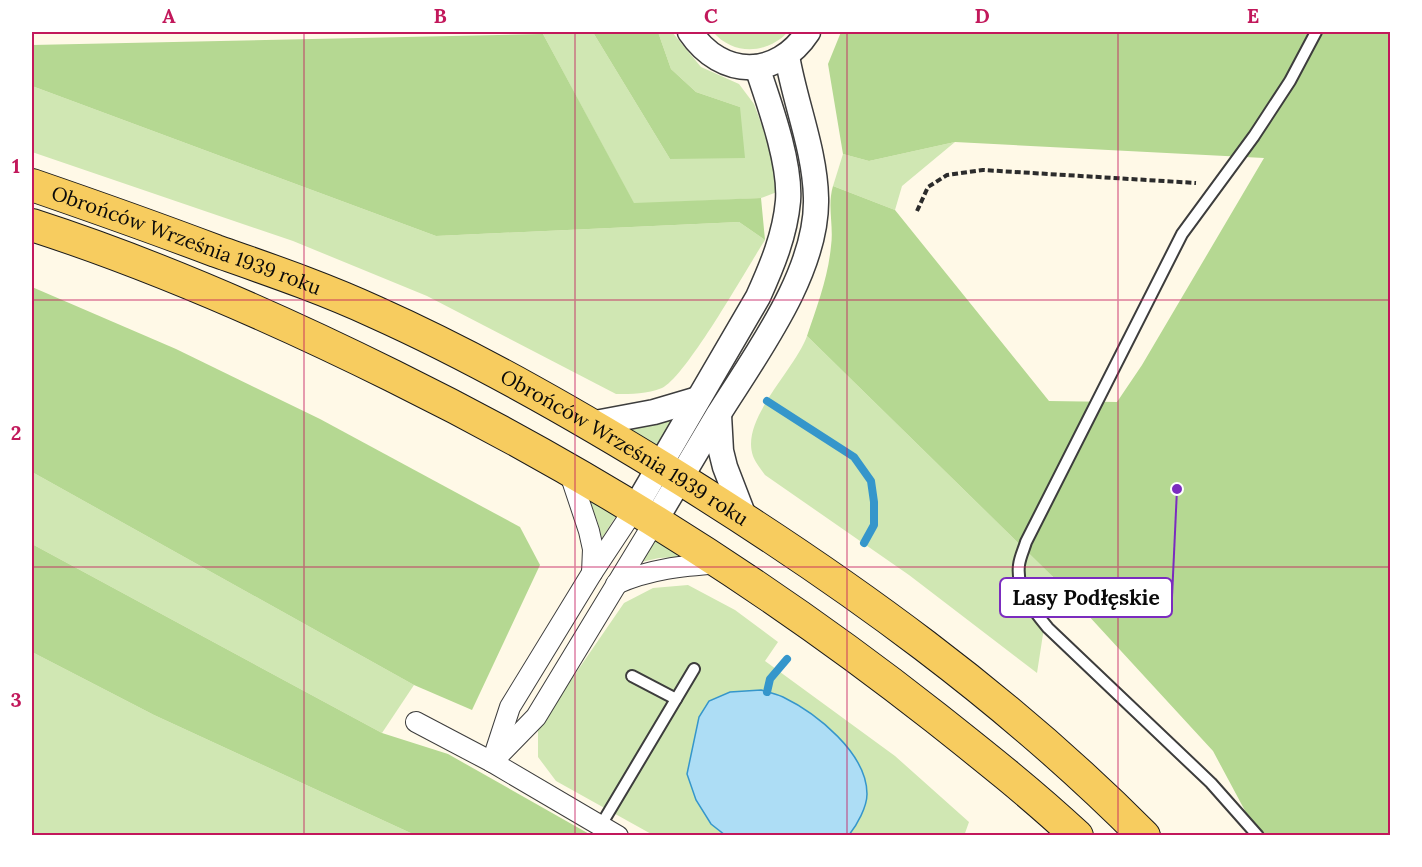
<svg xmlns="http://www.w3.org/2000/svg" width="1422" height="867" font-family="Lora,serif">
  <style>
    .green { fill: #d0e7b3 }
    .forest { fill: #b5d892 }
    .water { fill: #adddf5; stroke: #3596cb; stroke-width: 1.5 }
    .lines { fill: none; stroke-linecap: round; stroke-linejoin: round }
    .stream { stroke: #3596cb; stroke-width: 8 }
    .service-casing { stroke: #3d3d3d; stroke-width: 14 }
    .minor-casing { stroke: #3d3d3d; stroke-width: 22 }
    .tertiary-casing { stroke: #3d3d3d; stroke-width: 27 }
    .primary-casing { stroke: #1b1b1b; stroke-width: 34 }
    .path { stroke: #2c2c2c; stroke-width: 4; stroke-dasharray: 6 3; stroke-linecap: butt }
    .service { stroke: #fff; stroke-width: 10 }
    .minor { stroke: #fff; stroke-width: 20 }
    .tertiary { stroke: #fff; stroke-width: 24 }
    .primary { stroke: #f7cc5f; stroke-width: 32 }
    .grid { fill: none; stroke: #c2185b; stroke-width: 1.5; stroke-opacity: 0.55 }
    .labels { text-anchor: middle; stroke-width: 6; stroke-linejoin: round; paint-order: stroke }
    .street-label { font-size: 20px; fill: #0a0a0a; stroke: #fff }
    .leader { fill: none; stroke: #7b2cbf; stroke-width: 2 }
    .callout-dot { fill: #7b2cbf; stroke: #fff; stroke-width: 2 }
    .callout { fill: #fff; stroke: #7b2cbf; stroke-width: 2 }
    .callout-label { font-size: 21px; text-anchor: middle; font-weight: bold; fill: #0a0a0a }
    .neatline { fill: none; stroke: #c2185b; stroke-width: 2 }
    .grid-label { font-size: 20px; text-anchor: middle; font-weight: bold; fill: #c2185b }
  </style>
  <rect width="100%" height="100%" fill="#fff9e7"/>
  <g class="green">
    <polygon points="658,32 672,32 701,67 739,84 754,104 769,145 777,192 761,198 634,204 543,34 594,34 670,159 740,107 696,92 671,69"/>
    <path d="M713,32h75c-21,22 -54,24 -75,0z"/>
    <path d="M32,86l404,150 303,-14 26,18c-18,28 -79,137 -103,148 -15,6 -30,6 -46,6l-189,-98 -134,-55 -261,-89z"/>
    <polygon points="955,142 902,186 895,210 833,186 843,154 869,161"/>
    <path d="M807,336l245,240 -15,97 -128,-98 -144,-100c-4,-6 -10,-13 -12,-19 -13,-37 42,-86 54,-120z"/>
    <polygon points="681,410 658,446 630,429"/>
    <polygon points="32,472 414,685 382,733 32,544"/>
    <polygon points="593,502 616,516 602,538 597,520 590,505 590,503"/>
    <polygon points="654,540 677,554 678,557 659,558 641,562"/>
    <polygon points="688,585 735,610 778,642 765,661 895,756 969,822 964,836 653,835 556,781 538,757 538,728 624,603 653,588"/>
    <polygon points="32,652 154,715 415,835 32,835"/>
  </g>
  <g class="forest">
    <polygon points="658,32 671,69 696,92 740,107 745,158 670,159 594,34"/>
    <path d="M841,32h549v803h-132l-45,-84 -161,-175 -245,-240c10,-30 21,-58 24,-90 3,-20 -4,-40 2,-60l62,24 154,191 68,1 25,-37 122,-207 -309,-16 -86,19 -26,-7 -15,-90z"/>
    <polygon points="543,34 634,203 761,198 765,240 739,222 436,236 32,86 32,45"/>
    <polygon points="32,287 176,349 320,419 520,527 540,565 472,710 414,685 32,472"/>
    <polygon points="32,544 382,733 448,754 591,835 415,835 154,715 32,652"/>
  </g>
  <path class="water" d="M761,690c7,2 15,4 22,7 33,16 84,56 84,97 0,13 -10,31 -18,41h-124l-14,-11 -15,-24 -9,-26 12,-57 10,-16 21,-9z"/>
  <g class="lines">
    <g class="stream">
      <polyline points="767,401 854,457 871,481 874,502 874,525 864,543"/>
      <polyline points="767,692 770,679 787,659"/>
    </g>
    <defs>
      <g id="service">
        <polyline points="632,676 676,699"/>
        <polyline points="601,825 694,669"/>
        <path d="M1258,836l-47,-53 -163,-155c-15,-18 -32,-38 -29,-63 1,-8 5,-16 7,-23l156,-308 72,-98 36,-55 26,-49"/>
      </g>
      <g id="minor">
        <polyline points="568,468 589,531 593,549 592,573"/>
        <path d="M616,584c34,-15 66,-18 103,-21"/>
        <polyline points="416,722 492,762 618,836"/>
        <polyline points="496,758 536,717 655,521"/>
        <polyline points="492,762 510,707 592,573 635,508"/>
      </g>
      <g id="tertiary">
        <path d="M690,32c32,47 87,47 118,0"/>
        <polyline points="719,415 721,451 725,467 745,519"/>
        <polyline points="590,424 654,412 698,399"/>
        <path d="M635,508l123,-211c14,-31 27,-62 30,-96 3,-38 -19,-98 -31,-134"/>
        <path d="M655,521c21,-35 42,-71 63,-106 38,-61 100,-143 98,-217 -1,-48 -21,-95 -29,-142"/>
      </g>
      <g id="primary">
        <path id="s1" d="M32,185c61,21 123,43 184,66 54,19 107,37 159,61 107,48 209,107 309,169 165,103 323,217 460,355"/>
        <path d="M32,225c124,40 244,93 361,151 193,95 374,209 543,342 48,38 96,76 141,118"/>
      </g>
    </defs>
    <use href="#service" class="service-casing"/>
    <use href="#minor" class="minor-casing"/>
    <use href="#tertiary" class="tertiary-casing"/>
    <use href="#primary" class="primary-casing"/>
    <polyline class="path" points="917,211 928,187 947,175 983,170 1196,183"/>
    <use href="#service" class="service"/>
    <use href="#minor" class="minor"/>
    <use href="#tertiary" class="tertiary"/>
    <use href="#primary" class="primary"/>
  </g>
  <path class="grid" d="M304,32v804M575,32v804M847,32v804M1118,32v804M32,300h1358M32,567h1358"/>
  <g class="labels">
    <g class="street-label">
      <text dy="7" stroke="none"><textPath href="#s1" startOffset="164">Obrońców Września 1939 roku</textPath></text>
      <text dy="7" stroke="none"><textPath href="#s1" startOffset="650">Obrońców Września 1939 roku</textPath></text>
    </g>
  </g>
  <path class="leader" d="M1177 489L1172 597"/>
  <circle class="callout-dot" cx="1177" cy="489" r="6"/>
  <rect class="callout" x="1000" y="578" width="172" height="39" rx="6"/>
  <g class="callout-label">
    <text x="1086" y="605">Lasy Podłęskie</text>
  </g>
  <rect width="1422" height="867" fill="none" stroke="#ffffff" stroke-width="66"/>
  <rect x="33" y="33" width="1356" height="801" class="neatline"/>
  <g class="grid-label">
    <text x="169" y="23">A</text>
    <text x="440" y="23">B</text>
    <text x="711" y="23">C</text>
    <text x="982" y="23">D</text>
    <text x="1253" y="23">E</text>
    <text x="16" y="173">1</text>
    <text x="16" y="440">2</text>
    <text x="16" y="707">3</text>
  </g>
</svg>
